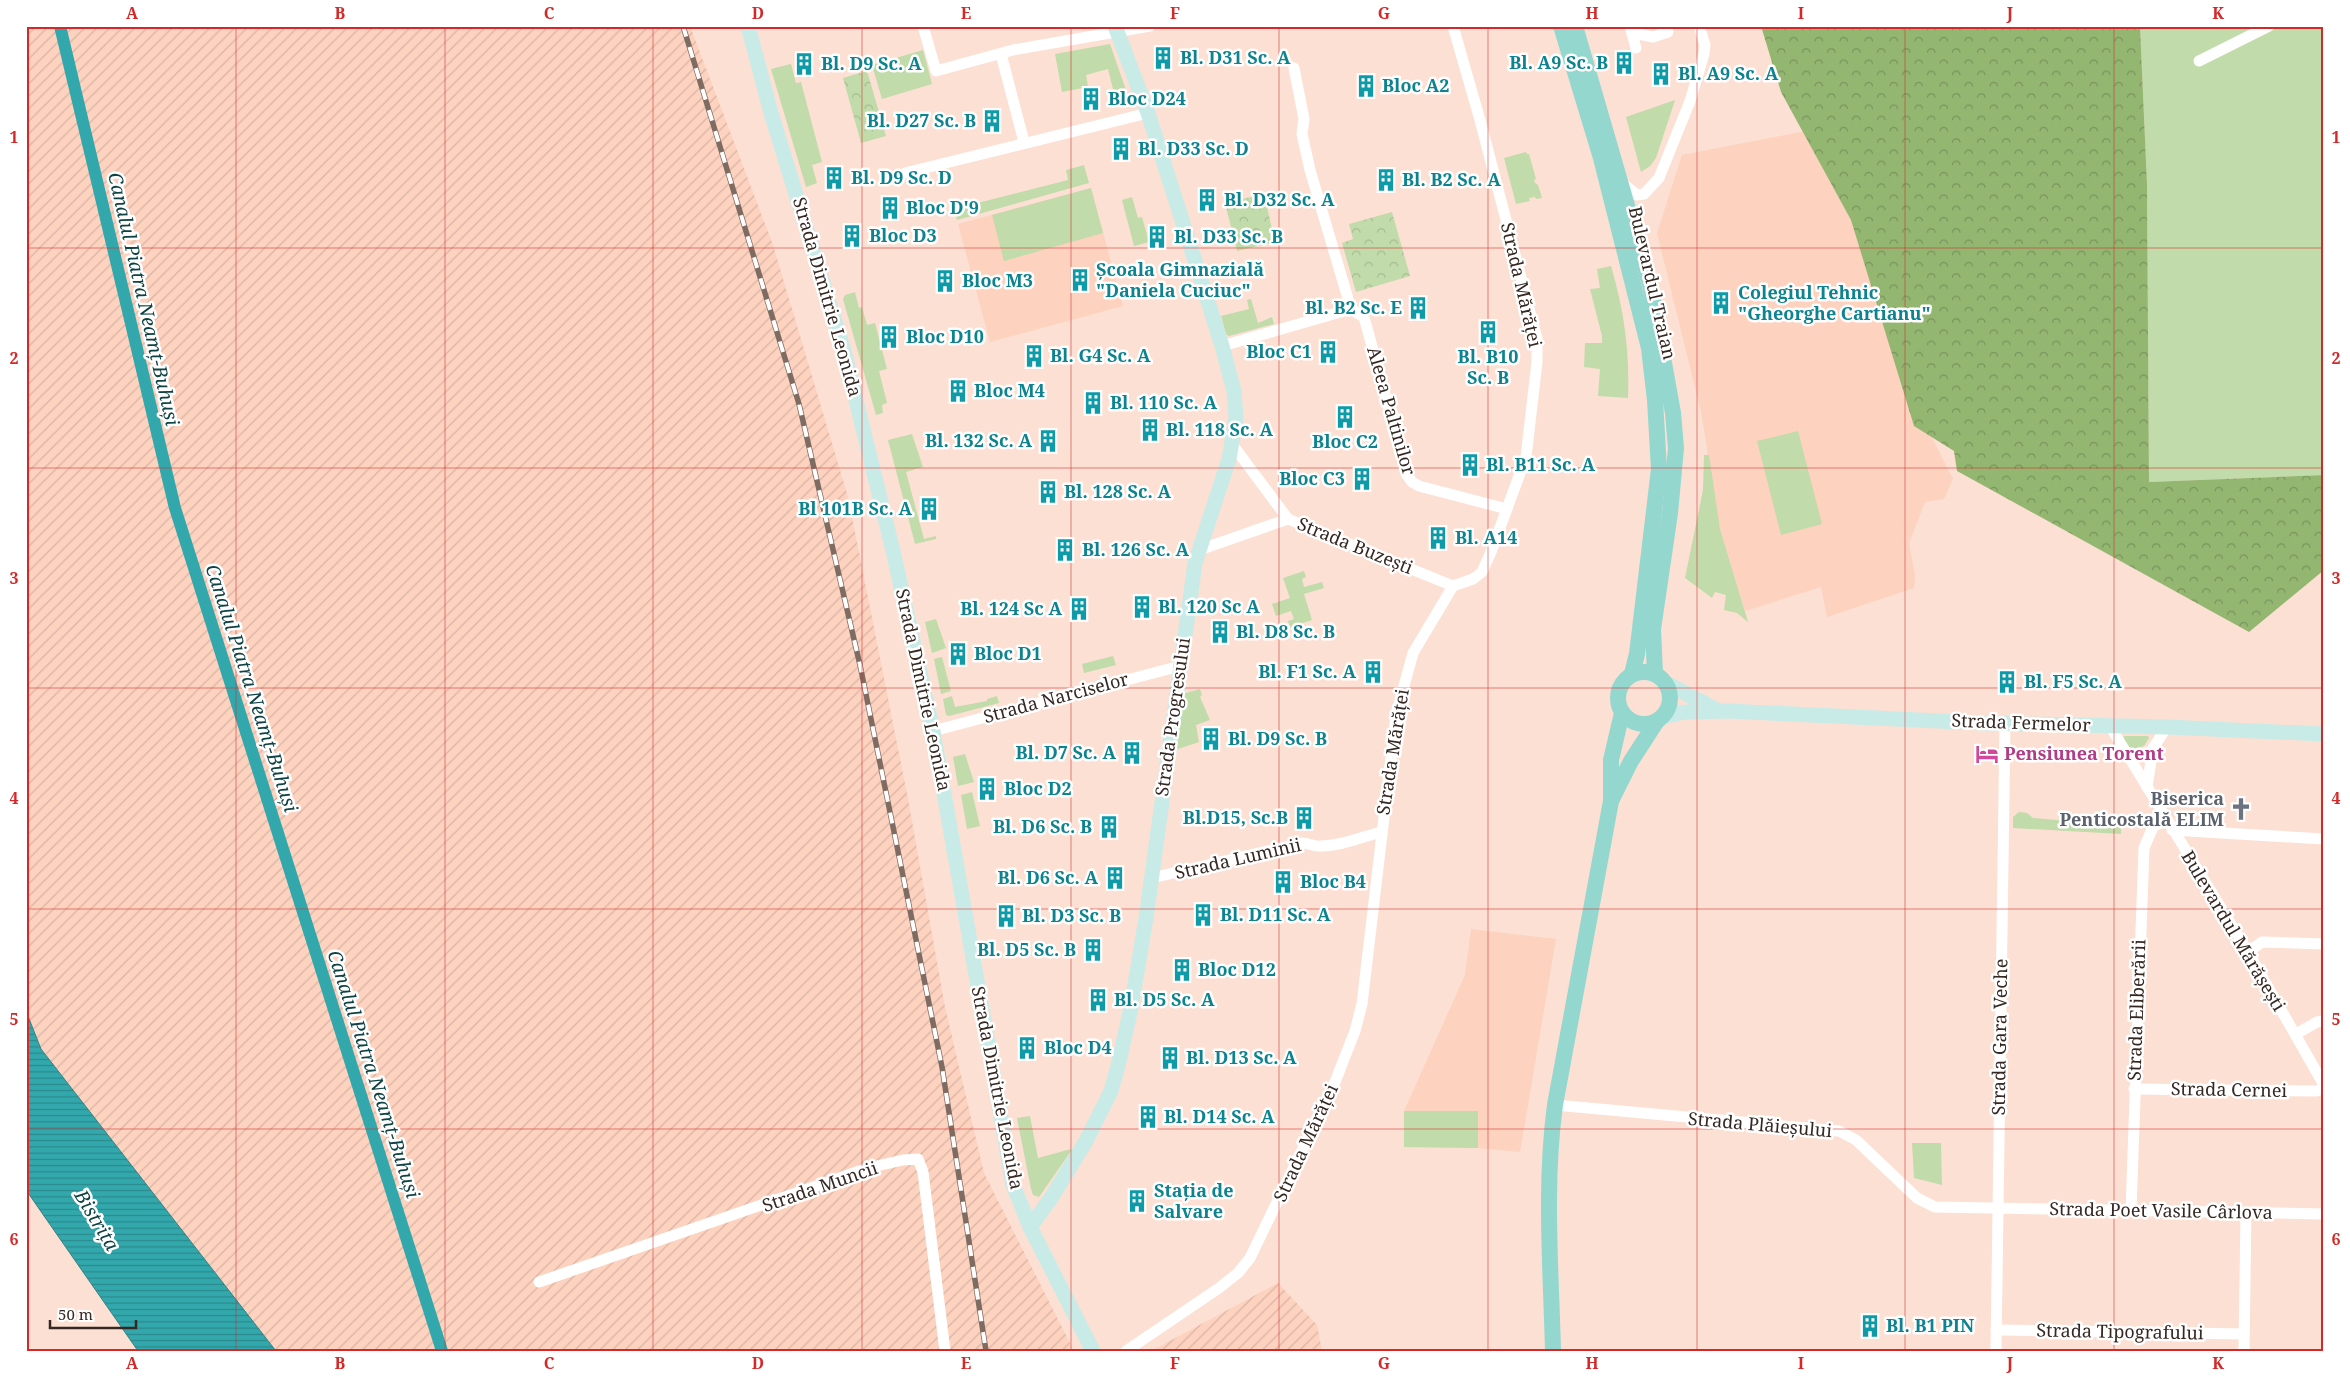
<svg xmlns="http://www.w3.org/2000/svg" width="2350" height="1377" font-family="'Noto Serif',serif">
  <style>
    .built { fill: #fdd2bf }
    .industrial { fill: url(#industrial-furrows) }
    .grass { fill: #c1dbaa }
    .forest { fill: url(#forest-crowns) }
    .park { fill: url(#park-crowns) }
    .water { fill: url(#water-rules); stroke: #338283 }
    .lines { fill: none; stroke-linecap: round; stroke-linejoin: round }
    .canal { stroke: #32a8ad; stroke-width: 12 }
    .street { stroke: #fff; stroke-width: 11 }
    .secondary { stroke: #c9ebe7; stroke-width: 15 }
    .primary { stroke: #93d7cf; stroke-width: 16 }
    .rail-casing { stroke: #7e6c63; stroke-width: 5.5 }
    .rail { stroke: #fff; stroke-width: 4; stroke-dasharray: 11; stroke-linecap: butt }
    .grid { fill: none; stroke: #d62828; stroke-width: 1; stroke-opacity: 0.55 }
    .labels { text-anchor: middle; stroke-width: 5; stroke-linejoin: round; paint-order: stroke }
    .culture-label { font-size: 18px; font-weight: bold; fill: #0d838f; stroke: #fff; text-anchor: start }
    .street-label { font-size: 18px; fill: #352822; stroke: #fff }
    .hotel-label { font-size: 18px; font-weight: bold; fill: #b23c85; stroke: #fff; text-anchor: start }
    .worship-label { font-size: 18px; font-weight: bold; fill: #5b616d; stroke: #fff; text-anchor: end }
    .water-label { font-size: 19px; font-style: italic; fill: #0e4244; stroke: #fff }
    .neatline { fill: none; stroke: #d62828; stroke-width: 2 }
    .grid-label { font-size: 16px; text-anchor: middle; font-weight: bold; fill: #d62828 }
  </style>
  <defs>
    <pattern id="industrial-furrows" width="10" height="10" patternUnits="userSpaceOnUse" patternTransform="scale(1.25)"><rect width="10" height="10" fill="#fdd2bf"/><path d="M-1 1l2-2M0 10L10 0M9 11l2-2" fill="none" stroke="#d9b4a4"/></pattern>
    <pattern id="forest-crowns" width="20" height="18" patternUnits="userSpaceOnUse" patternTransform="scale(1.25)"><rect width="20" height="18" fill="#93b671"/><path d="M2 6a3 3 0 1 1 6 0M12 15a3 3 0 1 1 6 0" fill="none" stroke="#79945c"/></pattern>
    <pattern id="park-crowns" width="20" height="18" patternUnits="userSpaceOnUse" patternTransform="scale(1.25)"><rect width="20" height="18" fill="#c1dbaa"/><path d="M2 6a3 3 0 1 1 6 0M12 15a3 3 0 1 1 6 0" fill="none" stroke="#a6bc92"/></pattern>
    <pattern id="water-rules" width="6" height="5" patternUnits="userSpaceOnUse" patternTransform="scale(1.25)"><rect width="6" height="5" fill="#32a8ad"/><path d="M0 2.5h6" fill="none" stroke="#2b898c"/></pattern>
  </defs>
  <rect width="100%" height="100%" fill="#fce0d3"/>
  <g class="built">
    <polygon points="1873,118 1915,404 1953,479 1944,499 1925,502 1909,543 1915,576 1914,588 1827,617 1821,587 1745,611 1720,529 1701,412 1657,233 1682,155"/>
    <polygon points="1091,188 1123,306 990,342 958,224"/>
    <polygon points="1471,929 1556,939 1520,1152 1478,1148 1404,1147 1404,1111 1465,975"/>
  </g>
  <g class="industrial">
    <polygon points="26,26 690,26 773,245 848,497 908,799 945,1007 984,1173 1074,1351 276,1351 41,1049 26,1011"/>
    <polygon points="1278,1283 1317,1325 1322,1351 1151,1351"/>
  </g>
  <g class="grass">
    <polygon points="2140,26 2324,26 2324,475 2149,482 2147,184"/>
    <polygon points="1110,44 1126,90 1114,93 1108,69 1086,75 1088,87 1062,92 1055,54"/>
    <polygon points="923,50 932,84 882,99 872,65"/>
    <polygon points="791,64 796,83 801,82 822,162 812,165 817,183 806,187 771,69"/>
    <polygon points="1675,100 1656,158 1650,166 1641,172 1626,117"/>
    <polygon points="1526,152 1527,154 1529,154 1536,179 1534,180 1535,183 1538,185 1542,198 1536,199 1535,197 1529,198 1530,201 1516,204 1504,158"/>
    <polygon points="1084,165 1089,183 957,220 954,209 1068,180 1066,170"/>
    <polygon points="1091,188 1103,233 1004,261 992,215"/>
    <polygon points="1132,197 1138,218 1142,217 1149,242 1134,246 1122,200"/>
    <path d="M1611,266c13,44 19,86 17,132l-30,-2 2,-27 -16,-2 1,-24h17v-7l-12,-47 10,-1 -3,-19z"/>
    <polygon points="855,292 859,308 862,307 867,325 875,323 887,369 879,371 887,403 882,405 883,413 876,415 843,299 845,295"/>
    <polygon points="1251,299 1258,323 1272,317 1274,324 1229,336 1226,334 1221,316 1249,309 1247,300"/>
    <polygon points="1798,431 1822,524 1781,535 1757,441"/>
    <polygon points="912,434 923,467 906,472 924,539 936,536 936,539 915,544 888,440"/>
    <polygon points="1704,455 1709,455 1720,529 1748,622 1737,613 1724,610 1726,595 1715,592 1712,598 1685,578 1703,490"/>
    <polygon points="1304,571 1306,577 1302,579 1304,587 1322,582 1324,588 1304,594 1312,620 1290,627 1288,621 1294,619 1291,611 1276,616 1272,604 1290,598 1283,578"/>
    <polygon points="936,619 946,648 932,653 925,622"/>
    <polygon points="1113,656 1116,665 1084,673 1082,664"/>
    <polygon points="942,657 951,691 941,694 934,659"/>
    <polygon points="1200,689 1202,695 1200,697 1210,720 1196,725 1199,742 1175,750 1182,694"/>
    <polygon points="952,696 955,707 987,701 987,699 997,696 999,703 949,716 946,715 943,699"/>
    <polygon points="2125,736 2148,736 2149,738 2144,746 2133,749 2127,746 2123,737"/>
    <polygon points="965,754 974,782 958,786 953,757"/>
    <polygon points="972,792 980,826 967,829 961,795"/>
    <polygon points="2019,812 2027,813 2033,818 2068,821 2094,817 2121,819 2121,834 2013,828 2013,817"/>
    <polygon points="1404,1111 1478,1111 1478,1148 1404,1147"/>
    <polygon points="1030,1116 1038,1158 1071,1149 1071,1151 1039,1197 1033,1195 1031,1189 1017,1118"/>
    <polygon points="1912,1143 1941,1143 1942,1185 1914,1178"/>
  </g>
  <polygon class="forest" points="1761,26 2140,26 2147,184 2149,482 2324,475 2324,570 2249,632 1957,471 1954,451 1914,426 1851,220 1781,92"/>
  <g class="park">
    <polygon points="867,71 886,136 861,143 843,78"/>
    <polygon points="1264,194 1275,242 1237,251 1225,203"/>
    <polygon points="1392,212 1410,276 1356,292 1342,243 1353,239 1349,224"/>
  </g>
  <polygon class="water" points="26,1011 41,1049 276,1351 138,1351 26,1190"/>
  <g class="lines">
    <polyline class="canal" points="60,26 175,508 442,1351"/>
    <g class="street">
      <polyline points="923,26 936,71 1013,50 1150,26"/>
      <polyline points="1630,26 1636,48"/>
      <polyline points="1635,26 1639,34 1653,37 1668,32"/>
      <polyline points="1001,54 1024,142"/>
      <polyline points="2199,61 2269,26"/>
      <polyline points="1294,68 1304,119 1302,134 1310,170 1351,309 1364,317 1407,475 1412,482 1419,486 1507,509"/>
      <polyline points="905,173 1148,113"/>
      <polyline points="1621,182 1637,195 1644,194 1659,178 1690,101 1704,54 1705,45 1699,26"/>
      <polyline points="1222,346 1351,309"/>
      <polyline points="1232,444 1288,519 1453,586"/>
      <polyline points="1199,550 1288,519"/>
      <polyline points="2110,726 2248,952 2324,1085"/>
      <polyline points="933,731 1180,666"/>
      <polyline points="2147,787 2153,748 2167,727"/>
      <polyline points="2172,830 2324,839"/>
      <path d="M1152,878l150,-35c7,0 13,4 19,3 20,0 41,-9 60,-14"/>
      <polyline points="2248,952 2262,942 2324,944"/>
      <polyline points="2296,1034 2317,1022 2324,1021"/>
      <polyline points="2134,1089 2317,1091 2324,1088"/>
      <polyline points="1555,1105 1839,1131 1856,1140 1917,1198 1935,1207 2324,1214"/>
      <polyline points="2131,1210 2144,848 2153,827 2165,820"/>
      <polyline points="539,1282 868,1168 903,1160 918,1159 923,1172 945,1351"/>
      <polyline points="1996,1330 2244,1334"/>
      <polyline points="1126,1351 1219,1288 1238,1273 1250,1258 1335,1082 1355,1031 1362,1004 1396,715 1413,653 1453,586 1473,579 1482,572 1491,552 1526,457 1537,362 1537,339 1480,120 1453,26"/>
      <polyline points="1996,1351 2005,724"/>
      <polyline points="2244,1351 2246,1212"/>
    </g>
    <g class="secondary">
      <polyline points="748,26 771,113 844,351 893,551 933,731 1013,1185 1030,1227 1093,1351"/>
      <polyline points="1666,683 1715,709"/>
      <polyline points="1662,717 1685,712 1728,711 1981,723 2167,727 2324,734"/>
      <polyline points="1030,1227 1051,1198 1086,1141 1111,1091 1118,1066 1131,1008 1146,918 1195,563 1229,459 1236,418 1234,391 1222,346 1148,113 1115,26"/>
    </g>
    <g class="primary">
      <polyline points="1561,26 1601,158 1649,348 1655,400 1659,469 1637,654 1632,674"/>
      <polyline points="1575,26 1650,285 1673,413 1676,448 1670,513 1653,629 1655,674"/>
      <circle cx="1644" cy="698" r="26"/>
      <polyline points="1612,799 1631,761 1657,721"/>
      <path d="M1553,1351c-2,-82 -9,-165 2,-246l56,-304v-41l11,-47"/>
    </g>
    <defs>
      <polyline id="rail" points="683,26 799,404 860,665 942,1067 986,1351"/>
    </defs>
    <use href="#rail" class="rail-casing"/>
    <use href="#rail" class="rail"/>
  </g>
  <path class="grid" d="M236,26v1325M445,26v1325M653,26v1325M862,26v1325M1071,26v1325M1279,26v1325M1488,26v1325M1697,26v1325M1905,26v1325M2114,26v1325M26,248h2298M26,468h2298M26,688h2298M26,909h2298M26,1129h2298"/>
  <defs>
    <symbol id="building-bare" viewBox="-9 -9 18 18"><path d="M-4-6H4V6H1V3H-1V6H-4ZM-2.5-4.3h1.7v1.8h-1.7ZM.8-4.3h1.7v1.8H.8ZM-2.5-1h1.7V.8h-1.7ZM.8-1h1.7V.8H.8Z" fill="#0f9aa8" stroke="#fff" stroke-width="2.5" paint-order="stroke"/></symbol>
    <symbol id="hotel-bare" viewBox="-9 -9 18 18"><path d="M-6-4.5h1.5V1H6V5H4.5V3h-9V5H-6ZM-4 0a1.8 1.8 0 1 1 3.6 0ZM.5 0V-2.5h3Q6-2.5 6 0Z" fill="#d1479c" stroke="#fff" stroke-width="2.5" paint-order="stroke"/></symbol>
    <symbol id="church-bare" viewBox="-9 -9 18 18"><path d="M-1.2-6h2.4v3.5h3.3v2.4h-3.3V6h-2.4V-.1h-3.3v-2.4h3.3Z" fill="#6b7280" stroke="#fff" stroke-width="2.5" paint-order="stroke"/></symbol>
  </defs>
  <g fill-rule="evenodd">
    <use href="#building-bare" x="1147" y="42" width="32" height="32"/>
    <use href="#building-bare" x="1608" y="47" width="32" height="32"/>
    <use href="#building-bare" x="788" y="48" width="32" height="32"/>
    <use href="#building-bare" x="1645" y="58" width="32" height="32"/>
    <use href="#building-bare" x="1350" y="70" width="32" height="32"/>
    <use href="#building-bare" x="1075" y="83" width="32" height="32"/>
    <use href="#building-bare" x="976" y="105" width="32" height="32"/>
    <use href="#building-bare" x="1105" y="133" width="32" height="32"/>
    <use href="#building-bare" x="818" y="162" width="32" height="32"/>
    <use href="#building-bare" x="1370" y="164" width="32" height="32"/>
    <use href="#building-bare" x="1191" y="184" width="32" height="32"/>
    <use href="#building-bare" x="874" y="192" width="32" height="32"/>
    <use href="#building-bare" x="836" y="220" width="32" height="32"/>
    <use href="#building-bare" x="1141" y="221" width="32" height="32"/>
    <use href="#building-bare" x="1064" y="264" width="32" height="32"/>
    <use href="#building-bare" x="929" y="265" width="32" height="32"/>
    <use href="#building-bare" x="1705" y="287" width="32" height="32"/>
    <use href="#building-bare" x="1402" y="292" width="32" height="32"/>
    <use href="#building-bare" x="1472" y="316" width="32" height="32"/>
    <use href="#building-bare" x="873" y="321" width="32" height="32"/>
    <use href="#building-bare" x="1312" y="336" width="32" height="32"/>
    <use href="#building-bare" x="1018" y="340" width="32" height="32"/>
    <use href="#building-bare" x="942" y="375" width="32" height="32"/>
    <use href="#building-bare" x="1077" y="387" width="32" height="32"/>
    <use href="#building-bare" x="1329" y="401" width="32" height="32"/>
    <use href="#building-bare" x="1134" y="414" width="32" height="32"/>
    <use href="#building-bare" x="1032" y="425" width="32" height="32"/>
    <use href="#building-bare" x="1454" y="449" width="32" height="32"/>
    <use href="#building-bare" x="1346" y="463" width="32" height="32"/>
    <use href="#building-bare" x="1032" y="476" width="32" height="32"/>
    <use href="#building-bare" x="913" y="493" width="32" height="32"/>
    <use href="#building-bare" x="1422" y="522" width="32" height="32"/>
    <use href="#building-bare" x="1049" y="534" width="32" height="32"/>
    <use href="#building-bare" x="1126" y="591" width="32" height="32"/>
    <use href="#building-bare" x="1063" y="593" width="32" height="32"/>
    <use href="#building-bare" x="1204" y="616" width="32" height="32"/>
    <use href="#building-bare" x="942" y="638" width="32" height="32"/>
    <use href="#building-bare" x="1357" y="656" width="32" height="32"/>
    <use href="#building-bare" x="1991" y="666" width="32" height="32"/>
    <use href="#building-bare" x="1195" y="723" width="32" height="32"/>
    <use href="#building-bare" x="1116" y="737" width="32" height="32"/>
    <use href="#hotel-bare" x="1971" y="738" width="32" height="32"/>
    <use href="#building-bare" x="971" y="773" width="32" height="32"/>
    <use href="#church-bare" x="2225" y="793" width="32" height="32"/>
    <use href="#building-bare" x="1288" y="802" width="32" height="32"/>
    <use href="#building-bare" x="1093" y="811" width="32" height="32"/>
    <use href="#building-bare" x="1099" y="862" width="32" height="32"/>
    <use href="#building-bare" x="1267" y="866" width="32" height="32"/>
    <use href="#building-bare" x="1187" y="899" width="32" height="32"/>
    <use href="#building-bare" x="990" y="900" width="32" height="32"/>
    <use href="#building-bare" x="1077" y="934" width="32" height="32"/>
    <use href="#building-bare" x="1166" y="954" width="32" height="32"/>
    <use href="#building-bare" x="1082" y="984" width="32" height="32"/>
    <use href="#building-bare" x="1011" y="1032" width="32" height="32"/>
    <use href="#building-bare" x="1154" y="1042" width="32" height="32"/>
    <use href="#building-bare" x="1132" y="1101" width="32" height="32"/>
    <use href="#building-bare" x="1121" y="1185" width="32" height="32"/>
    <use href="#building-bare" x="1854" y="1310" width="32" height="32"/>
  </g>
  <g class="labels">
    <g class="culture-label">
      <text x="1180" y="64">Bl. D31 Sc. A</text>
      <text x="1608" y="69" text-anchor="end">Bl. A9 Sc. B</text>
      <text x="821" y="70">Bl. D9 Sc. A</text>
      <text x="1678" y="80">Bl. A9 Sc. A</text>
      <text x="1382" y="92">Bloc A2</text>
      <text x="1108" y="105">Bloc D24</text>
      <text x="976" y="127" text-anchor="end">Bl. D27 Sc. B</text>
      <text x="1138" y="155">Bl. D33 Sc. D</text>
      <text x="851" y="184">Bl. D9 Sc. D</text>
      <text x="1402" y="186">Bl. B2 Sc. A</text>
      <text x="1224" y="206">Bl. D32 Sc. A</text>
      <text x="906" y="214">Bloc D'9</text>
      <text x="869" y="242">Bloc D3</text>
      <text x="1174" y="243">Bl. D33 Sc. B</text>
      <text x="1096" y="276">Școala Gimnazială<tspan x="1096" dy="21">"Daniela Cuciuc"</tspan></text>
      <text x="962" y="287">Bloc M3</text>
      <text x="1738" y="299">Colegiul Tehnic<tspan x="1738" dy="21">"Gheorghe Cartianu"</tspan></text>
      <text x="1402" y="314" text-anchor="end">Bl. B2 Sc. E</text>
      <text x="906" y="343">Bloc D10</text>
      <text x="1312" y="358" text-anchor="end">Bloc C1</text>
      <text x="1050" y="362">Bl. G4 Sc. A</text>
      <text x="1488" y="363" text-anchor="middle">Bl. B10<tspan x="1488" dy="21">Sc. B</tspan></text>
      <text x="974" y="397">Bloc M4</text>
      <text x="1110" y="409">Bl. 110 Sc. A</text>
      <text x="1166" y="436">Bl. 118 Sc. A</text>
      <text x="1032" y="447" text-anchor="end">Bl. 132 Sc. A</text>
      <text x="1345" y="448" text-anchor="middle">Bloc C2</text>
      <text x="1486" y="471">Bl. B11 Sc. A</text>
      <text x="1345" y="485" text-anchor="end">Bloc C3</text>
      <text x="1064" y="498">Bl. 128 Sc. A</text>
      <text x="912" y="515" text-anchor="end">Bl 101B Sc. A</text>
      <text x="1455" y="544">Bl. A14</text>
      <text x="1082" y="556">Bl. 126 Sc. A</text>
      <text x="1158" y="613">Bl. 120 Sc A</text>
      <text x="1062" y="615" text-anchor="end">Bl. 124 Sc A</text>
      <text x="1236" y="638">Bl. D8 Sc. B</text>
      <text x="974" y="660">Bloc D1</text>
      <text x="1356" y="678" text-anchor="end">Bl. F1 Sc. A</text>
      <text x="2024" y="688">Bl. F5 Sc. A</text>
      <text x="1228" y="745">Bl. D9 Sc. B</text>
      <text x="1116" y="759" text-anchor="end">Bl. D7 Sc. A</text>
      <text x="1004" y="795">Bloc D2</text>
      <text x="1288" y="824" text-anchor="end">Bl.D15, Sc.B</text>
      <text x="1092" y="833" text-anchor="end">Bl. D6 Sc. B</text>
      <text x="1098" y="884" text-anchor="end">Bl. D6 Sc. A</text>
      <text x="1300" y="888">Bloc B4</text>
      <text x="1220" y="921">Bl. D11 Sc. A</text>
      <text x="1022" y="922">Bl. D3 Sc. B</text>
      <text x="1076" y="956" text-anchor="end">Bl. D5 Sc. B</text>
      <text x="1198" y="976">Bloc D12</text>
      <text x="1114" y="1006">Bl. D5 Sc. A</text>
      <text x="1044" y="1054">Bloc D4</text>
      <text x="1186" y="1064">Bl. D13 Sc. A</text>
      <text x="1164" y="1123">Bl. D14 Sc. A</text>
      <text x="1154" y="1197">Stația de<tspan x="1154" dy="21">Salvare</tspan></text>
      <text x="1886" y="1332">Bl. B1 PIN</text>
    </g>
    <g class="street-label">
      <text transform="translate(1652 283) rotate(77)" y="6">Bulevardul Traian</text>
      <text transform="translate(1521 285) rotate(77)" y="6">Strada Mărăței</text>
      <text transform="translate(827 297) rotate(74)" y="6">Strada Dimitrie Leonida</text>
      <text transform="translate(1391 411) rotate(74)" y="6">Aleea Paltinilor</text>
      <text transform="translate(1355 546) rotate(22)" y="6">Strada Buzești</text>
      <text transform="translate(923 690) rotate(78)" y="6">Strada Dimitrie Leonida</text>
      <text transform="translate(1056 698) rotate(-15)" y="6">Strada Narciselor</text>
      <text transform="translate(1173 717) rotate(-82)" y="6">Strada Progresului</text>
      <text transform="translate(2021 723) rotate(2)" y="6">Strada Fermelor</text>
      <text transform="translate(1393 752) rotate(-81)" y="6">Strada Mărăței</text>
      <text transform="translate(1238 859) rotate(-13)" y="6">Strada Luminii</text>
      <text transform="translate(2233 931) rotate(59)" y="6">Bulevardul Mărășești</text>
      <text transform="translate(2137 1010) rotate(-88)" y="6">Strada Eliberării</text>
      <text transform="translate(2000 1037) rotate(-89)" y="6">Strada Gara Veche</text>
      <text transform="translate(997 1088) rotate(79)" y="6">Strada Dimitrie Leonida</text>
      <text transform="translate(2229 1090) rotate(1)" y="6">Strada Cernei</text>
      <text transform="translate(1760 1125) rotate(5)" y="6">Strada Plăieșului</text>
      <text transform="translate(1306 1143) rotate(-65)" y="6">Strada Mărăței</text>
      <text transform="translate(820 1187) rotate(-19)" y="6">Strada Muncii</text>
      <text transform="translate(2161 1211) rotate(1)" y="6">Strada Poet Vasile Cârlova</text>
      <text transform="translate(2120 1332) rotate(1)" y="6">Strada Tipografului</text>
    </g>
    <g class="hotel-label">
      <text x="2004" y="760">Pensiunea Torent</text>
    </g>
    <g class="worship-label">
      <text x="2224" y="805">Biserica<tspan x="2224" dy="21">Penticostală ELIM</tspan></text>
    </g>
    <g class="water-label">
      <text transform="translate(144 299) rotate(77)" y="7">Canalul Piatra Neamț-Buhuși</text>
      <text transform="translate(252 688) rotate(72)" y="7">Canalul Piatra Neamț-Buhuși</text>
      <text transform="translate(374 1074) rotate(72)" y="7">Canalul Piatra Neamț-Buhuși</text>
      <text transform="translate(97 1220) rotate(59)" y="7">Bistrița</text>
    </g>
  </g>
  <rect width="2350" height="1377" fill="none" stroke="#ffffff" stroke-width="55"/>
  <path d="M50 1320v8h86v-8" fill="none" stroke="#352822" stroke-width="2.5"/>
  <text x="58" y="1320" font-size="15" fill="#352822" stroke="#ffffff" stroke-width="4" paint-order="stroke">50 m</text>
  <rect x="28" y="28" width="2294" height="1322" class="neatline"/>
  <g class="grid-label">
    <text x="132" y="19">A</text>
    <text x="340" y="19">B</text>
    <text x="549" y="19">C</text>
    <text x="758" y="19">D</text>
    <text x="966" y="19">E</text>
    <text x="1175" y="19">F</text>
    <text x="1384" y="19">G</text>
    <text x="1592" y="19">H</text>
    <text x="1801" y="19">I</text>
    <text x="2010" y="19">J</text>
    <text x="2218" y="19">K</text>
    <text x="14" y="143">1</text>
    <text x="2336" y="143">1</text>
    <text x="14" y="364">2</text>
    <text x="2336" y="364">2</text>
    <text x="14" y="584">3</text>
    <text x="2336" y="584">3</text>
    <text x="14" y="804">4</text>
    <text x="2336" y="804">4</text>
    <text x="14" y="1025">5</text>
    <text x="2336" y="1025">5</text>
    <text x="14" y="1245">6</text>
    <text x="2336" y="1245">6</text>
    <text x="132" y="1369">A</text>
    <text x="340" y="1369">B</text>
    <text x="549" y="1369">C</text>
    <text x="758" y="1369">D</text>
    <text x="966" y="1369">E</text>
    <text x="1175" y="1369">F</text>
    <text x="1384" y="1369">G</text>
    <text x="1592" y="1369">H</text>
    <text x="1801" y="1369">I</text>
    <text x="2010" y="1369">J</text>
    <text x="2218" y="1369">K</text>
  </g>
</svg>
